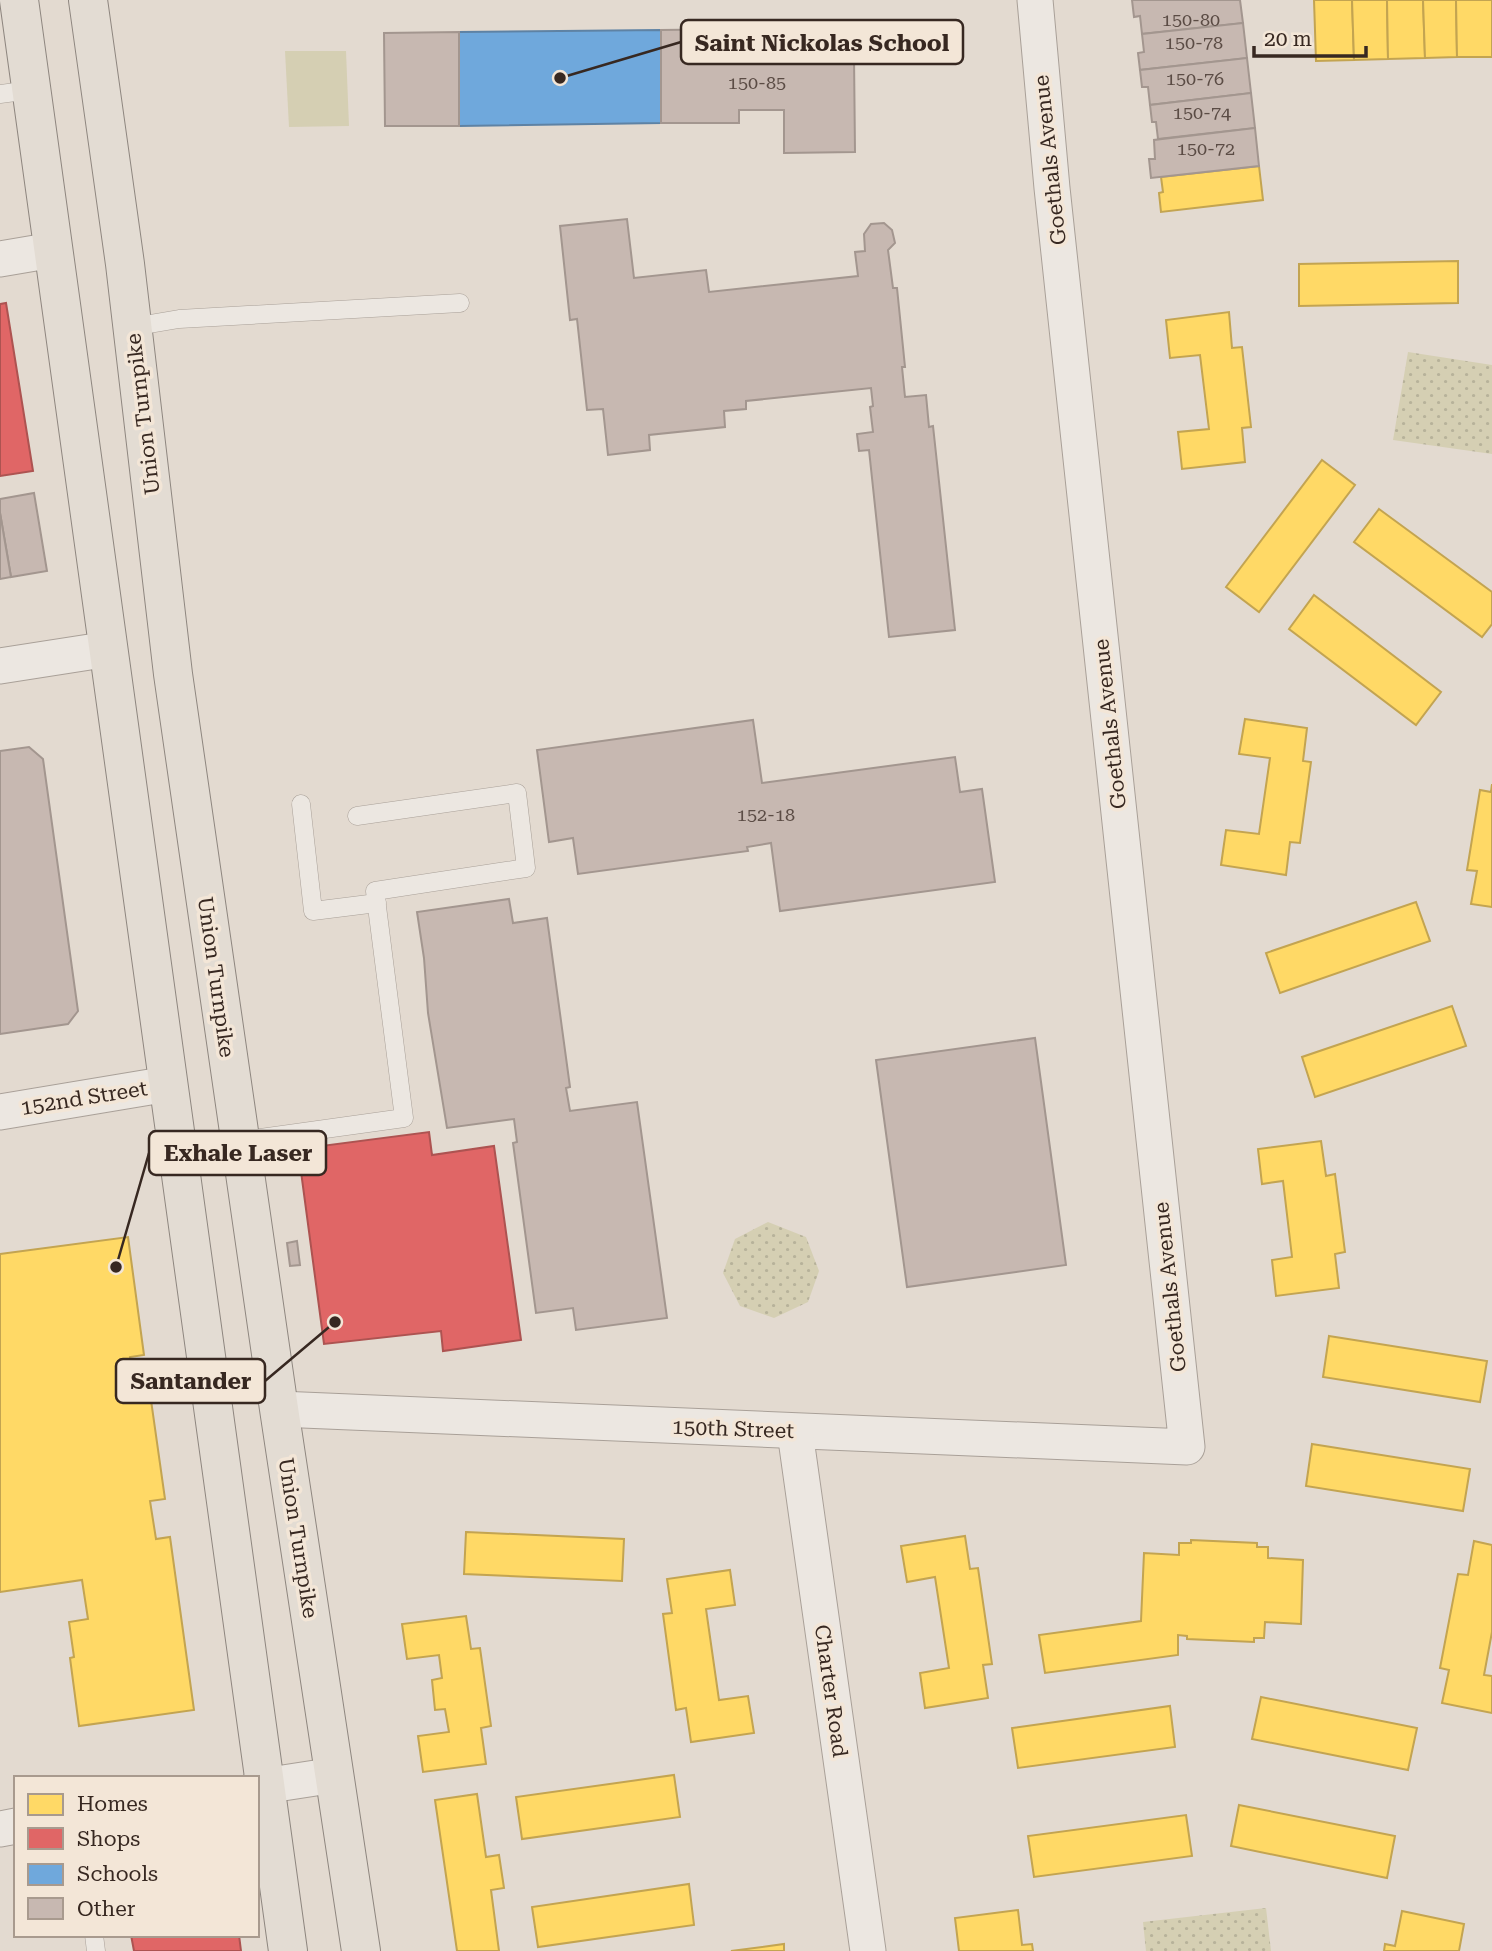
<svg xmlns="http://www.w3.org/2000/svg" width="1492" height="1951" font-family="'Roboto Serif',serif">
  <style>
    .grass { fill: #d5cfb3 }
    .park { fill: url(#park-dots) }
    .homes { fill: #ffd966; stroke: #c3a451; stroke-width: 2 }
    .shops { fill: #e06666; stroke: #ad5351; stroke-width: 2 }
    .schools { fill: #6fa8dc; stroke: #5e82a4; stroke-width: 2 }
    .building { fill: #c7b8b1; stroke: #a3968f; stroke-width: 2 }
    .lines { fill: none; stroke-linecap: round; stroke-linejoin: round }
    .service-casing { stroke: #a9a098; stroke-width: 19 }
    .minor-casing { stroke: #a9a098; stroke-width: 37 }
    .primary-casing { stroke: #8e867f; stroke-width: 40 }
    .service { stroke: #ece7e1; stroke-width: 18 }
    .minor { stroke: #ece7e1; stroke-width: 35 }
    .primary { stroke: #e3dcd3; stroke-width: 38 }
    .labels { text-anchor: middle; stroke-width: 7; stroke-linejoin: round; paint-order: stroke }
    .number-label { font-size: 18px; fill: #5b4c45 }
    .street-label { font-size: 21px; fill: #372821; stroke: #f3e6d7 }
    .leader { fill: none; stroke: #372821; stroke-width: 2.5 }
    .callout-dot { fill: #372821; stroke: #f3e6d7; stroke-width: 2.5 }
    .callout { fill: #f3e6d7; stroke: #372821; stroke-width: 2.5 }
    .callout-label { font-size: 23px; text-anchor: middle; font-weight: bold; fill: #372821 }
  </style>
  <defs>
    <pattern id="park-dots" width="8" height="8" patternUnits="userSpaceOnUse" patternTransform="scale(1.75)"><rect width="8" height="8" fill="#d5cfb3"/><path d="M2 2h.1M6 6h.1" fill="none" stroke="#b7b29a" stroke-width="1.8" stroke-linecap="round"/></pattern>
  </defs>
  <rect width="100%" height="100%" fill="#e3dad0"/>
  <polygon class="grass" points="285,51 346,51 349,126 289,127"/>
  <g class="park">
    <polygon points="1408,352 1492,365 1492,454 1393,440"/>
    <polygon points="768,1222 806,1237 819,1271 808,1302 774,1318 740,1306 723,1273 735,1239"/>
    <polygon points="1266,1908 1271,1951 1146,1951 1143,1922"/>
  </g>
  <g class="homes">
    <polygon points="1314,0 1352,0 1354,60 1316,61"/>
    <polygon points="1352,0 1387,0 1388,59 1354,60"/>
    <polygon points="1387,0 1423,0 1425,58 1388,59"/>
    <polygon points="1423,0 1456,0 1457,57 1425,58"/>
    <polygon points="1456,0 1492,0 1492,57 1457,57"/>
    <polygon points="1259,166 1263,200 1161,212 1159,193 1163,192 1161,177"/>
    <polygon points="1458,261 1458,303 1299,306 1299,264"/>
    <polygon points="1229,312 1232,348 1242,347 1251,427 1242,428 1245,462 1182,469 1178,432 1209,429 1200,355 1170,358 1166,320"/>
    <polygon points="1322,460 1355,485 1259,612 1226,587"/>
    <polygon points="1379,509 1492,592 1492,624 1482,637 1354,542"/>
    <polygon points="1314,595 1441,692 1416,725 1289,629"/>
    <polygon points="1245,719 1307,728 1303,761 1311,762 1300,843 1290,842 1286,875 1221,865 1226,830 1259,834 1270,758 1239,754"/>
    <polygon points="1492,784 1492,907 1471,904 1477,871 1467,870 1480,790 1491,792"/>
    <polygon points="1416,902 1430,941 1280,993 1266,953"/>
    <polygon points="1452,1006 1466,1046 1315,1097 1302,1057"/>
    <polygon points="1321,1141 1326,1176 1335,1174 1345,1252 1335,1254 1339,1288 1276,1296 1272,1260 1292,1257 1283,1181 1262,1184 1258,1149"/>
    <polygon points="128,1237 144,1355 130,1357 135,1394 150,1393 165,1499 150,1501 156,1539 170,1537 194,1710 79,1726 70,1658 74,1657 69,1622 88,1619 82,1580 0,1592 0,1254"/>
    <polygon points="1329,1336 1487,1361 1480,1402 1323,1377"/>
    <polygon points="1312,1444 1470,1469 1463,1511 1306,1486"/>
    <polygon points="466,1532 624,1539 622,1581 464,1574"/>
    <polygon points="965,1536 970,1569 978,1568 992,1664 983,1665 988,1698 925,1708 920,1673 949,1668 935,1577 907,1582 901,1546"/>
    <polygon points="1191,1540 1257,1543 1257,1547 1268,1547 1268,1558 1303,1560 1301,1624 1265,1622 1264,1638 1254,1638 1254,1642 1187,1639 1187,1636 1178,1635 1178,1655 1045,1673 1039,1635 1141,1621 1144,1553 1179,1555 1179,1543 1191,1543"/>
    <polygon points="1474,1541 1492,1545 1492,1632 1484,1675 1492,1676 1492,1713 1442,1703 1449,1670 1440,1668 1458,1574 1468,1575"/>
    <polygon points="730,1570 735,1605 706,1609 719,1700 748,1696 754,1733 691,1742 686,1708 676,1710 663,1614 672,1613 667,1579"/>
    <polygon points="466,1616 471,1649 480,1648 491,1726 481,1728 486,1764 423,1772 418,1736 449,1732 445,1709 435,1710 432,1680 442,1678 439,1655 407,1659 402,1624"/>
    <polygon points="1261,1697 1417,1728 1408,1770 1252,1739"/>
    <polygon points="1170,1706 1175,1747 1018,1768 1012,1728"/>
    <polygon points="674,1775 680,1817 522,1839 516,1797"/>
    <polygon points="477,1794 486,1857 499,1855 504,1888 491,1890 499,1951 457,1951 435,1800"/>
    <polygon points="1239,1805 1395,1836 1387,1878 1231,1846"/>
    <polygon points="1186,1815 1192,1856 1034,1877 1028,1836"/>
    <polygon points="689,1884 694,1925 538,1947 532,1907"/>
    <polygon points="1018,1910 1022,1945 1032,1944 1033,1951 959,1951 955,1918"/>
    <polygon points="1402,1911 1464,1924 1459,1951 1384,1951 1385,1944 1395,1946"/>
    <polygon points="784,1944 784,1951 731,1951"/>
  </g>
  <g class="shops">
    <polygon points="6,303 33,471 0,476 0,304"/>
    <polygon points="429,1132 432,1155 494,1146 521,1340 443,1351 441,1331 324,1344 298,1149"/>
    <polygon points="131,1935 239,1935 241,1951 134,1951"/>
  </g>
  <polygon class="schools" points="661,30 661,123 459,126 459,32"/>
  <g class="building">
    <polygon points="1132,0 1240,0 1243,23 1142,34 1140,16 1134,17"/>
    <polygon points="1243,23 1247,58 1140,70 1138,53 1144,52 1142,34"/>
    <polygon points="740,29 741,39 839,38 838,30 853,29 862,37 862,48 854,56 855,152 784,153 784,110 739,110 739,123 661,123 661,30"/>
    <polygon points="459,32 459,126 385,126 384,33"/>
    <polygon points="1247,58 1251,93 1150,105 1148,87 1142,87 1140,70"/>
    <polygon points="1251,93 1255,128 1158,139 1156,122 1152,122 1150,105"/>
    <polygon points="1255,128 1259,166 1151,178 1149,159 1155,159 1154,140"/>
    <polygon points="627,219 634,278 706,270 709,292 858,276 855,252 865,251 864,234 871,224 884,223 892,230 895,243 888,250 893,288 897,288 905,367 902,367 905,397 926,395 929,427 933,426 955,630 889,637 869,450 859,451 857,434 873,432 870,407 873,406 871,388 746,401 746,409 724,411 725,427 649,435 650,450 608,455 603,409 587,410 577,319 570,320 560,226"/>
    <polygon points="34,493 47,571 11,577 0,513 0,499"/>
    <polygon points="0,513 11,577 0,579"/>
    <polygon points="753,720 762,783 955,757 960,792 982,789 995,882 780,911 771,843 747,847 748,851 578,874 573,838 549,842 537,750"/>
    <polygon points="29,747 43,759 78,1011 68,1024 0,1034 0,751"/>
    <polygon points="509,899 513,923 547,918 570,1087 566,1088 570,1111 637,1102 667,1318 576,1330 573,1308 536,1313 513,1143 517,1142 514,1119 447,1128 428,1013 424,958 417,912"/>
    <polygon points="1035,1038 1066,1265 907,1287 876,1060"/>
    <polygon points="297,1241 300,1265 290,1266 287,1243"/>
  </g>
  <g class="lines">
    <defs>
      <g id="service">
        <polyline points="0,94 30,90"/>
        <polyline points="132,327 179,319 460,303"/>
        <polyline points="301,804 313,911 377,903"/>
        <polyline points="239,1141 404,1118 375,891 526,868 517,793 357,816"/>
        <polyline points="94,1935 96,1951"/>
      </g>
      <g id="minor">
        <polyline points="0,259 53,250"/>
        <polyline points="0,666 109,649"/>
        <polyline points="0,1112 168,1084"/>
        <polyline points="279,1409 1187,1447 1052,188 1035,0"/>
        <polyline points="795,1432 868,1951"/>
        <polyline points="257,1787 335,1775"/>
        <polyline points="0,1829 16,1826"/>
      </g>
      <g id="primary">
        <polyline points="19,0 288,1951"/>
        <polyline points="88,0 125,264 173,674 279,1409 361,1951"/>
      </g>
    </defs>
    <use href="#service" class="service-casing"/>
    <use href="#minor" class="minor-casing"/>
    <use href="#primary" class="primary-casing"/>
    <use href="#service" class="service"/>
    <use href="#minor" class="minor"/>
    <use href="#primary" class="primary"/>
  </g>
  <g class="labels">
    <g class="number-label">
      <text x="1191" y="26">150-80</text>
      <text x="1194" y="49">150-78</text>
      <text x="1195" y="85">150-76</text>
      <text x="757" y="89">150-85</text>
      <text x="1202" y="119">150-74</text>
      <text x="1206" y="155">150-72</text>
      <text x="766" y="821">152-18</text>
    </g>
    <g class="street-label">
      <text transform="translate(1050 160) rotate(-96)" y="7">Goethals Avenue</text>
      <text transform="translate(143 414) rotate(-97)" y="7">Union Turnpike</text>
      <text transform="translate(1110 724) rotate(-96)" y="7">Goethals Avenue</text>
      <text transform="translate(216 977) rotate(82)" y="7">Union Turnpike</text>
      <text transform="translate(84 1098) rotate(-9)" y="7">152nd Street</text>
      <text transform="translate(1170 1287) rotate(-96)" y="7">Goethals Avenue</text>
      <text transform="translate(733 1429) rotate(2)" y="7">150th Street</text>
      <text transform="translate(298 1538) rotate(81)" y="7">Union Turnpike</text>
      <text transform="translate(831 1691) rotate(82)" y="7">Charter Road</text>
    </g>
  </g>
  <path class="leader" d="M560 78L681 42M116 1267L149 1153M335 1322L265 1381"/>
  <g class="callout-dot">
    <circle cx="560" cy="78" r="7"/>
    <circle cx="116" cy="1267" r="7"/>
    <circle cx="335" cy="1322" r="7"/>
  </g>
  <g class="callout">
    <rect x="681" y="20" width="282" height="44" rx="7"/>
    <rect x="149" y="1131" width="177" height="44" rx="7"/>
    <rect x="116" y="1359" width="149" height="44" rx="7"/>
  </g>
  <g class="callout-label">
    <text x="822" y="51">Saint Nickolas School</text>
    <text x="238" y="1161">Exhale Laser</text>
    <text x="191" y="1389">Santander</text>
  </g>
  <rect x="14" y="1776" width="245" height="161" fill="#f3e6d7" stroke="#a89a8e" stroke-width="2"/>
  <rect x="28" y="1794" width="35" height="21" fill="#ffd966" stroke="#a89a8e" stroke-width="2"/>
  <text x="77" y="1811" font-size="21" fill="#372821">Homes</text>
  <rect x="28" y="1828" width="35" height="21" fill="#e06666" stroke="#a89a8e" stroke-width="2"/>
  <text x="77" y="1846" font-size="21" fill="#372821">Shops</text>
  <rect x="28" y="1864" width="35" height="21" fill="#6fa8dc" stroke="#a89a8e" stroke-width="2"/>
  <text x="77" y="1881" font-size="21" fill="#372821">Schools</text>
  <rect x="28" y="1898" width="35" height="21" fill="#c7b8b1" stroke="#a89a8e" stroke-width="2"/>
  <text x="77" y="1916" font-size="21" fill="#372821">Other</text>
  <path d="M1254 46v10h112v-10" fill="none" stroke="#372821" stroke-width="3.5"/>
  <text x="1264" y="46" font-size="21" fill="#372821" stroke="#f3e6d7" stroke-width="5" paint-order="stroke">20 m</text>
</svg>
